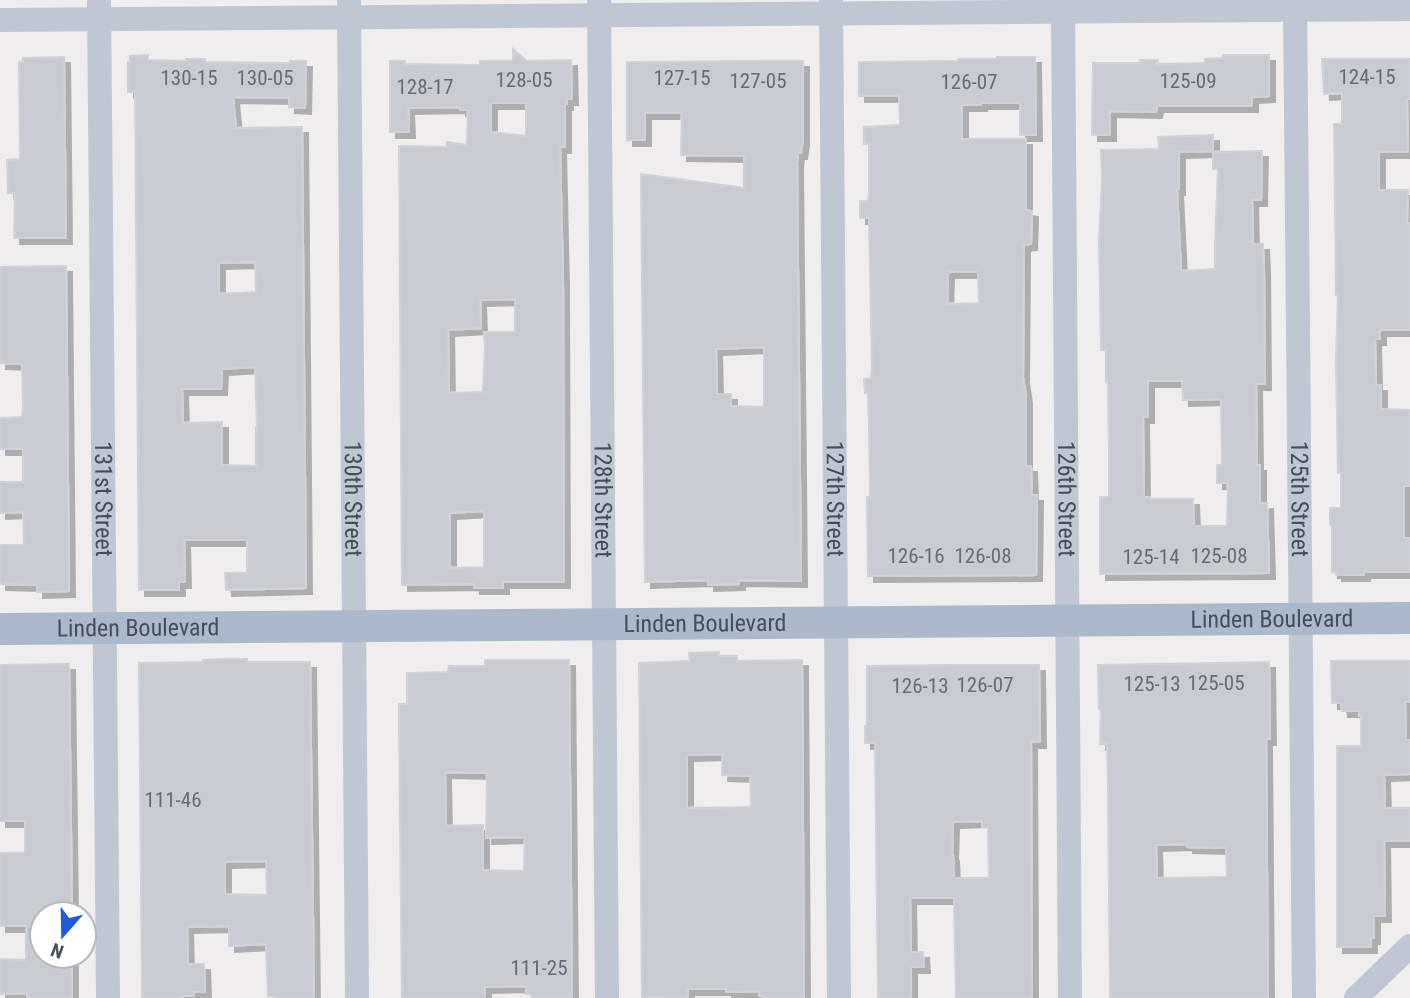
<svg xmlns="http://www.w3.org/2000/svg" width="1410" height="998" font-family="'Roboto Condensed',sans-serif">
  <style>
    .building { fill: #cacbd1; stroke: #d1d2d8; stroke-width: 2; fill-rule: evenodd; filter: url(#shadow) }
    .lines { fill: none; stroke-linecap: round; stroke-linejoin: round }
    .minor { stroke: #c0c7d2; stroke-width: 24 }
    .major { stroke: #adb9cb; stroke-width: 32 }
    .labels { text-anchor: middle; stroke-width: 7; stroke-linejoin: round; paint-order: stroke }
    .number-label { font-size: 21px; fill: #676d77 }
    .street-label { font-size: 24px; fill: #464e59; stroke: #fff }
  </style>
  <defs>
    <filter id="shadow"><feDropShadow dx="6" dy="6" stdDeviation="0" flood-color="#0004"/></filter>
  </defs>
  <rect width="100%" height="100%" fill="#efeded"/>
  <g class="building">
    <path d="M513,49l14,12 44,-1 1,39h-5v5h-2v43h-5l3,134 1,301h-61v6h-29v-4l-72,1 -3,-439 48,1v-5l20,3 1,-35h-8v-3l-52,1 1,24h-19v-71h15v3l75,1v-4h33zM491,103h35v33l-35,-4zM515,299v33h-31l1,16 -2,44 -34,1 -1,-63 33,-2 -1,-28zM484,511v56l-34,1v-55z"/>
    <path d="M148,55v5l38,1v-2h19v3l85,1v-2h16l-1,47 -16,-1v-9l-56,-1 3,31 66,-1 4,461 -80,2 -1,-17h22v-33h-63l1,42h-6v8h-40l-4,-498h-7v-30h2v-6zM255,262l1,30 -37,2v-31zM255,367l2,60h-1v39l-34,-1v-43l-39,1 -1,-34h39l1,-20z"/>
    <polygon points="1223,55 1269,55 1269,96 1252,97 1252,106 1157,106 1156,112 1110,111 1110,135 1092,135 1093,63 1141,63 1140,60 1158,60 1157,64 1205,63 1205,59 1223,58"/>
    <polygon points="64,57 66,238 14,238 15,193 8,193 7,160 20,159 19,62 23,62 23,58"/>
    <path d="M997,57h38l1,78h-16v-32h-39v2h-19v34h64v71l6,1 -1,33 -7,1 -1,132 3,20v69h5l1,29h5l-1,80 -168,1 -1,-79h3l-1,-71 -1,-33h-3l-1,-14 7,-1 1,-8 -3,-148v-4h-9v-17h8l1,-7v-50h-5v-17l36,-2 -1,-29h-40v-34l99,-1v-2h39zM949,272h29l1,31 -32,1 1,-31z"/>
    <polygon points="1322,59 1410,59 1410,99 1407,99 1408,152 1379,152 1379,190 1408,190 1407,223 1410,223 1410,330 1380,330 1380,339 1375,339 1376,385 1381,385 1381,409 1410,410 1410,486 1404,486 1404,538 1410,538 1410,572 1364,572 1364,575 1336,575 1336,572 1332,572 1332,526 1330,525 1330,508 1341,508 1341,473 1338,473 1336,362 1338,295 1336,295 1334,124 1342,124 1342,93 1324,94"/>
    <path d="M772,61h31v78l-2,14h-3l-1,10 4,418 -62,-1v4l-31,1v-5l-63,2 -4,-408 103,14v-32l-63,-1 1,-42h-37v27h-18v-78zM764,347v60l-33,-1v-12h-14l-1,-45z"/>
    <path d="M1213,135v16l-34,1v37h-2l4,82 34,-2v-24l3,-77 -5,1v-17l49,-1 -1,49h-9l1,44h10l1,24 1,116h-9l1,81h3v39l7,-1 2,70 -169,1v-77h9v-47l-1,-68h-2v-32h-5l-2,-110 3,-60 -1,-30 58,-1 -1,-12zM1148,381h34l1,19 38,-1 1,66h-5v18h11l-1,43h-33l-1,-27h-43v-2h-6l-1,-80h5z"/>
    <polygon points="66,266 69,591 37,592 37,585 0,584 0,545 24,545 23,512 0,513 0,482 23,482 23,449 0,449 0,418 22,417 23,405 22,364 0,363 0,267"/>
    <path d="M719,652v4h18v5l65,-1 2,338h-41l1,-2h-5v-5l-33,1v-3h-38v8l-46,1 -3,-335 51,-2 -1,-8zM723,754l-1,21 28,1 1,31 -64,1v-53z"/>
    <path d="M226,659h21v3h63l4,336h-41v-2h-5l-2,-52 -37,2v-20l-42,1 1,37h16l1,28h-11v4h-11v2h-41l-3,-335 64,-1v-2zM266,861l1,34 -42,-1v-32z"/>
    <path d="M485,660h84l3,337h-41v-3h-5v-8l-41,1v11h-83l-3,-273v-21h8v-31l41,-1 1,-6h36zM445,772l42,1 -1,65 39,-1 -1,34 -41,-1v-45l-37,1z"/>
    <polygon points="1331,661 1410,661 1410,702 1405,702 1406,740 1410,740 1410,774 1384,775 1385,808 1410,808 1410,841 1384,841 1385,916 1374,916 1374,938 1371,938 1371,947 1337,947 1337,746 1361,746 1361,716 1359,716 1359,711 1342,711 1341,703 1332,703"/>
    <path d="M1269,662l1,77h-4l2,259h-158l-2,-211 -1,-43h-7l1,-35h-2l-1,-44zM1187,844v3l39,1 1,29 -70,1 -1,-33z"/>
    <polygon points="69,664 72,914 42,914 42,956 72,956 72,998 32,998 27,997 27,993 0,994 0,959 26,960 26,926 0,926 0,853 25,853 25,821 0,821 0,665"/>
    <path d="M951,665h88l1,77h-9l1,256h-76l-2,-100h-44l1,54h12l1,15h-13v31h-33l-3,-255h-10v-17h2v-60zM982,821v6h6l1,51h-35l-1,-23h-1l1,-33z"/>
  </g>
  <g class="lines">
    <g class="minor">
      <path id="s1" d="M99,0l9,998"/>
      <path id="s2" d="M349,0l8,998"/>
      <path id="s3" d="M831,0l8,998"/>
      <path id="s4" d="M1063,0l7,998"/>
      <path id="s5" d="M1295,0l9,998"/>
      <path id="s6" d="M599,1l8,997"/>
      <polyline points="0,20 1410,9"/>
      <polyline points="1356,998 1410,946"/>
    </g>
    <path class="major" id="s7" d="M0,629l1410,-11"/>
  </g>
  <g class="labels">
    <g class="number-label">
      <text x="1367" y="84">124-15</text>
      <text x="189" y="85">130-15</text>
      <text x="265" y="85">130-05</text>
      <text x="682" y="85">127-15</text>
      <text x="524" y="87">128-05</text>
      <text x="758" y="88">127-05</text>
      <text x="1188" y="88">125-09</text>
      <text x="969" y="89">126-07</text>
      <text x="425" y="94">128-17</text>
      <text x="916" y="563">126-16</text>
      <text x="983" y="563">126-08</text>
      <text x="1219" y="563">125-08</text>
      <text x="1151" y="564">125-14</text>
      <text x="1216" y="690">125-05</text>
      <text x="1152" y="691">125-13</text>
      <text x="985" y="692">126-07</text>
      <text x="920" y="693">126-13</text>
      <text x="173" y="807">111-46</text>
      <text x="539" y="975">111-25</text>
    </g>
    <g class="street-label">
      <text dy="8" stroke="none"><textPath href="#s1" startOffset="499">131st Street</textPath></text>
      <text dy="8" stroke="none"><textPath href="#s2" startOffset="499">130th Street</textPath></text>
      <text dy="8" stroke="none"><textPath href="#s6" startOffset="499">128th Street</textPath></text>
      <text dy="8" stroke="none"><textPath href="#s3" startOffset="499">127th Street</textPath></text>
      <text dy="8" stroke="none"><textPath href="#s4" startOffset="499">126th Street</textPath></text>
      <text dy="8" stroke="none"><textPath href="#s5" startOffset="499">125th Street</textPath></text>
      <text dy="8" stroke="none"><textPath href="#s7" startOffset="1272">Linden Boulevard</textPath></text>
      <text dy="8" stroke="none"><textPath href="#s7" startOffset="705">Linden Boulevard</textPath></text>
      <text dy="8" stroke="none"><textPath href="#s7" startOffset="138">Linden Boulevard</textPath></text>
    </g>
  </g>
  <g transform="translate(63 935) rotate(200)"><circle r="33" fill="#ffffff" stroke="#b5b8bd" stroke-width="2"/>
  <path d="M0-5L12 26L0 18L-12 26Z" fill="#1e5cd8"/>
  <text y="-10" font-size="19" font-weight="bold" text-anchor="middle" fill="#464e59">N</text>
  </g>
</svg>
